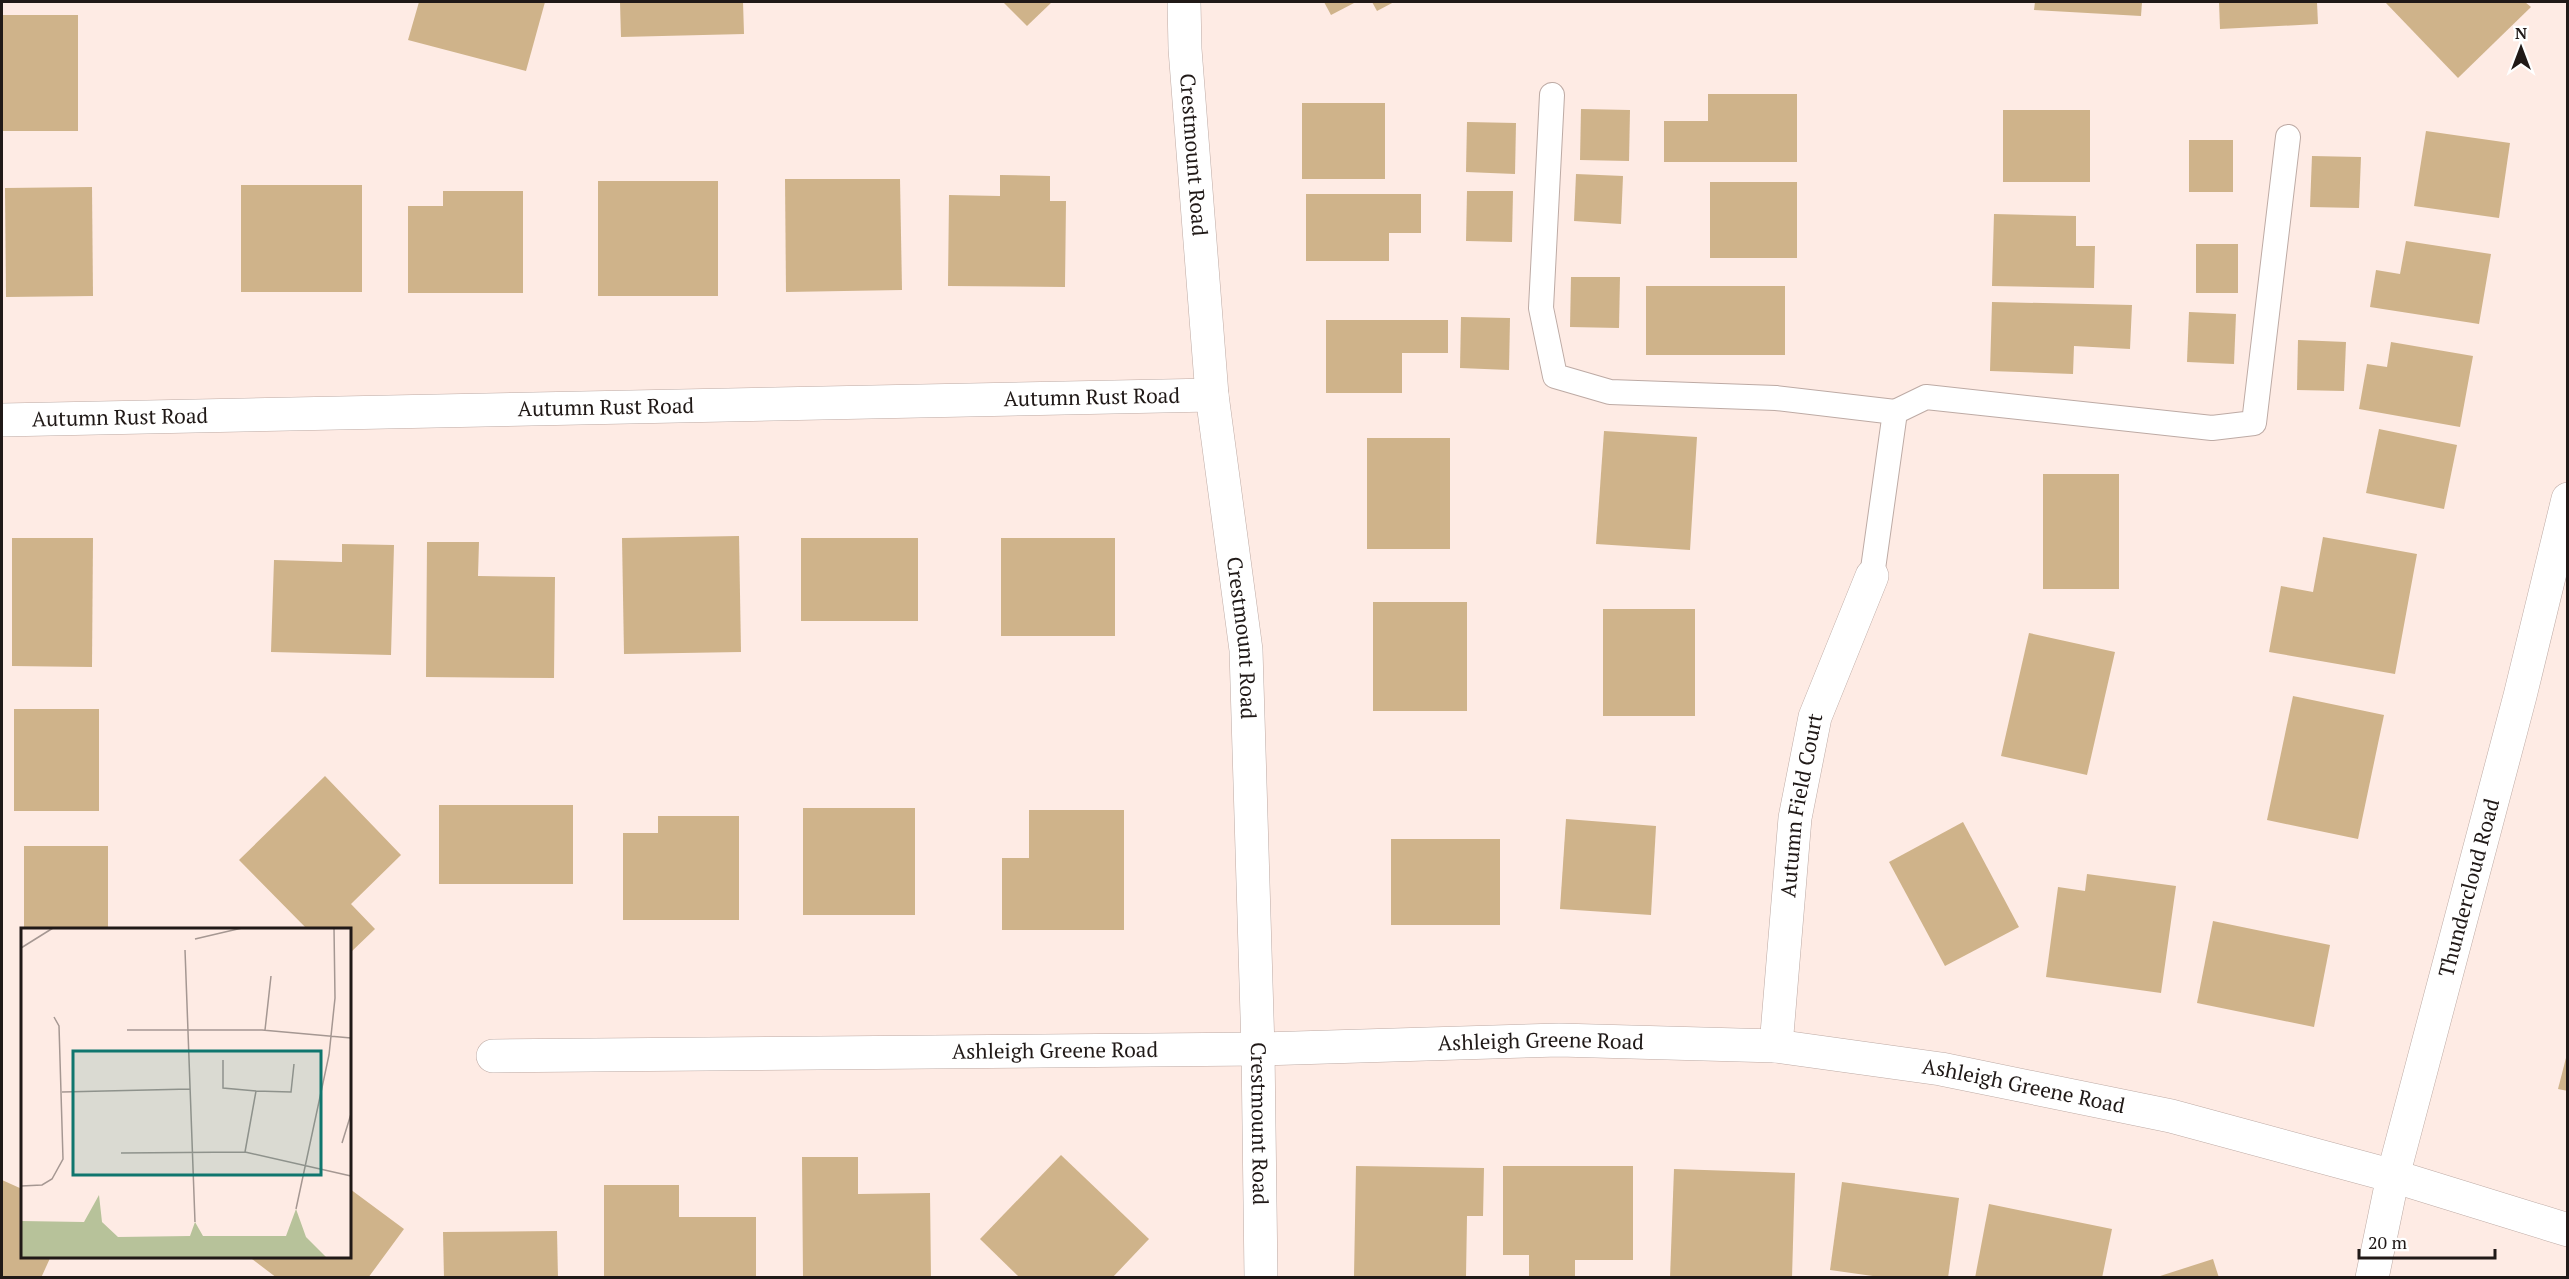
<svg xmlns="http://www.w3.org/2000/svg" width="2569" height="1279" font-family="'PT Serif',serif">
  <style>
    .building { fill: #cfb38a }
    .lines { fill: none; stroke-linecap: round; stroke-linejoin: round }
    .service-casing { stroke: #bdaaa4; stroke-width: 26 }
    .minor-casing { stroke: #bdaaa4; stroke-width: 34 }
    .service { stroke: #fff; stroke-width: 24 }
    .minor { stroke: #fff; stroke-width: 33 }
    .labels { text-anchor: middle; stroke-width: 5; stroke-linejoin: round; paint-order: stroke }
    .street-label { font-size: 21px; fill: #201917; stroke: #fff }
    .inset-road { fill: none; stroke: #a59792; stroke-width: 1.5 }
    .view { fill: #0f766e; fill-opacity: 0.15; stroke: #0f766e; stroke-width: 3 }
    .inset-edge { fill: none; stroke: #201917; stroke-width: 3 }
  </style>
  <rect width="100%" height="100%" fill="#feebe4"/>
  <g class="building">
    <polygon points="419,2 545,2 526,71 408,40"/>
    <polygon points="620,2 743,2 744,34 621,37"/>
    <polygon points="1003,2 1052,2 1027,26"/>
    <polygon points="1324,2 1356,2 1331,15"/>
    <polygon points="1372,2 1394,2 1377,11"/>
    <polygon points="2035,2 2142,2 2141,16 2034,10"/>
    <polygon points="2219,2 2317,2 2318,24 2220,29"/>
    <polygon points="2385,2 2525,2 2531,7 2458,78"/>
    <rect x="2" y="15" width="76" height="116"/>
    <polygon points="1708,94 1797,94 1797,162 1664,162 1664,121 1708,121"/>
    <rect x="1302" y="103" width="83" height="76"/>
    <polygon points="1581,109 1630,110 1629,161 1580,160"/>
    <rect x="2003" y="110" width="87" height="72"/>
    <polygon points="1467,122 1516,123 1515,174 1466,172"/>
    <polygon points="2426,131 2510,143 2499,218 2414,206"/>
    <rect x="2189" y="140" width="44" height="52"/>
    <polygon points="2312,156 2361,157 2359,208 2310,207"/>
    <polygon points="1576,174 1623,176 1621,224 1574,221"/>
    <polygon points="1000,175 1050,176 1050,201 1066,201 1065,287 948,286 949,195 1000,196"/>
    <polygon points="785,179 900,179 902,290 786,292"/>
    <rect x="598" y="181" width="120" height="115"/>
    <rect x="1710" y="182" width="87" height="76"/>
    <rect x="241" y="185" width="121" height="107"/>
    <polygon points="92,187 93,296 6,297 5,188"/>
    <polygon points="443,191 523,191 523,293 408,293 408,206 443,206"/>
    <polygon points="1467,191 1513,191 1512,242 1466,241"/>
    <polygon points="1306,194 1421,194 1421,233 1389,233 1389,261 1306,261"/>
    <polygon points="1994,214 2076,216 2076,246 2095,246 2094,288 1992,286"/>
    <polygon points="2406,241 2491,254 2479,324 2370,307 2376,270 2400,274"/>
    <rect x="2196" y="244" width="42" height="49"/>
    <polygon points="1571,277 1620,277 1619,328 1570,327"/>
    <rect x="1646" y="286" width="139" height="69"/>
    <polygon points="1992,302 2132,305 2130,349 2074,346 2073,374 1990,371"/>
    <polygon points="2189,312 2236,314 2234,364 2187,362"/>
    <polygon points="1461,317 1510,318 1509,370 1460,368"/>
    <polygon points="1326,320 1448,320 1448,353 1402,353 1402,393 1326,393"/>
    <polygon points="2298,340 2346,342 2344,391 2297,390"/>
    <polygon points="2391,342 2473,356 2460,427 2359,409 2367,364 2387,367"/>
    <polygon points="2379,429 2457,445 2444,509 2366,493"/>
    <polygon points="1604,431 1697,437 1690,550 1596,544"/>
    <rect x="1367" y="438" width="83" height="111"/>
    <rect x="2043" y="474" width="76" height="115"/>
    <polygon points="739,536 741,652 624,654 622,538"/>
    <polygon points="2323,537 2417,554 2395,674 2269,652 2281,586 2313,592"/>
    <polygon points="12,538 93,538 92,667 12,666"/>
    <rect x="801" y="538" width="117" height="83"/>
    <rect x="1001" y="538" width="114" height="98"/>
    <polygon points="427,542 479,542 478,576 555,577 554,678 426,677"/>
    <polygon points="342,544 394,545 391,655 271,652 274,560 342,562"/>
    <rect x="1373" y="602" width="94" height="109"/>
    <rect x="1603" y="609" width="92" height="107"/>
    <polygon points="2029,633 2115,652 2087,775 2001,756"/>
    <polygon points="2293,696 2384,715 2358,839 2267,820"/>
    <rect x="14" y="709" width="85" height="102"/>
    <polygon points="325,776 401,855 351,904 375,929 350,953 350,930 308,930 239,860"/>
    <rect x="439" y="805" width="134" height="79"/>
    <rect x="803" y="808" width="112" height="107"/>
    <polygon points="1029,810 1124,810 1124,930 1002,930 1002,858 1029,858"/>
    <polygon points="658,816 739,816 739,920 623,920 623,833 658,833"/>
    <polygon points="1566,819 1656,826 1651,915 1560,909"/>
    <polygon points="1963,822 2019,927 1945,966 1889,862"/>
    <rect x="1391" y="839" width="109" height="86"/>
    <rect x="24" y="846" width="84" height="84"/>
    <polygon points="2087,874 2176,886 2161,993 2046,977 2058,887 2085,891"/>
    <polygon points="2213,921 2330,945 2314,1027 2197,1003"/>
    <polygon points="2567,1054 2568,1054 2568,1091 2558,1089"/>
    <polygon points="1061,1155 1149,1239 1112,1278 1020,1278 980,1239"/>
    <polygon points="802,1157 858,1157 858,1194 930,1193 931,1278 803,1278"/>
    <polygon points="1356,1166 1484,1168 1483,1216 1467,1216 1466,1277 1354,1276"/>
    <polygon points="1503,1166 1633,1166 1633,1260 1575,1260 1575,1278 1529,1278 1529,1255 1503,1255"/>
    <polygon points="1674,1169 1795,1173 1792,1278 1670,1278"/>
    <polygon points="2,1180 22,1189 22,1256 51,1256 41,1278 2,1278"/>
    <polygon points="1842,1182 1959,1198 1948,1278 1887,1278 1830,1270"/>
    <polygon points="604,1185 679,1185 679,1217 756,1217 756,1278 604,1278"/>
    <polygon points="350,1189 404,1229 368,1278 277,1278 248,1256 350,1256"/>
    <polygon points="1989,1204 2112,1229 2102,1278 1975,1278"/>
    <polygon points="557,1231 558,1278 444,1278 443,1232"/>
    <polygon points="2213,1259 2219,1278 2157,1278 2157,1277"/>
  </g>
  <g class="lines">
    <defs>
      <g id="service">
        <polyline points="1552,95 1541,308 1555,376 1610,392 1776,398 1895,412"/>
        <polyline points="1872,576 1895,412 1926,397 2212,428 2254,423 2288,137"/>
      </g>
      <g id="minor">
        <path id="s1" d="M1184,2l1,47 27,346 34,255 12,399 3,229"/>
        <path id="s2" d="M2,420l1210,-25"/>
        <path id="s3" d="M1776,1046l19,-228 20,-101 57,-141"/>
        <path id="s4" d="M493,1056l765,-7 301,-9 217,6 165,23 230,47 222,60 175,54"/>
        <path id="s5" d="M2372,1278l21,-102 127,-480 48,-197"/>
      </g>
    </defs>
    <use href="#service" class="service-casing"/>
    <use href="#minor" class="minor-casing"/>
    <use href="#service" class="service"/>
    <use href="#minor" class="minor"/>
  </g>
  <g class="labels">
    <g class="street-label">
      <text dy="7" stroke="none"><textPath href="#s1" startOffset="153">Crestmount Road</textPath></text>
      <text dy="7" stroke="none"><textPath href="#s2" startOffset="1090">Autumn Rust Road</textPath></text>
      <text dy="7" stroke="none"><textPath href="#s2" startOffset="604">Autumn Rust Road</textPath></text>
      <text dy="7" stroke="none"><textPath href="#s2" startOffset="118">Autumn Rust Road</textPath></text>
      <text dy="7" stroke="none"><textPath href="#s1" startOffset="639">Crestmount Road</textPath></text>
      <text dy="7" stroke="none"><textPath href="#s3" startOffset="242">Autumn Field Court</textPath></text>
      <text dy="7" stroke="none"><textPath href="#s5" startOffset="402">Thundercloud Road</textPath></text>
      <text dy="7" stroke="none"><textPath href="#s4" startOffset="1048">Ashleigh Greene Road</textPath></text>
      <text dy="7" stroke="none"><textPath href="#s4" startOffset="562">Ashleigh Greene Road</textPath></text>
      <text dy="7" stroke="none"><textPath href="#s4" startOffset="1534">Ashleigh Greene Road</textPath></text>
      <text dy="7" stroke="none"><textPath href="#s1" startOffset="1125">Crestmount Road</textPath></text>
    </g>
  </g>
  <g transform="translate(21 928)">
    <rect width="330" height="330" fill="#feebe4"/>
    <path d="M78,267l3,27 16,15 72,-1 5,-14 8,14h83l10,-27 10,28 21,21h-306v-37l63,1z" fill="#b7c29a"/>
    <path class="inset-road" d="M174,11l47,-11M0,20l32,-20M164,22l10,272M106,102h135l89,8M244,102l6,-54M202,132v28l33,3M41,164l128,-3M321,215l9,-29M224,224l11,-61 35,1 3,-28M100,225l124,-1 106,24M0,258l21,-1 10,-6 11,-20 -4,-133 -5,-9M275,281l33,-154 6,-57 -1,-70"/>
    <path class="view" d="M52,123h248v124h-248z"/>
    <rect width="330" height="330" class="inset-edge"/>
  </g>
  <rect width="2569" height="1279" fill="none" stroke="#201917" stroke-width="6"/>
  <g transform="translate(2521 48)" stroke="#ffffff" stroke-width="4.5" paint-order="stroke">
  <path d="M0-4.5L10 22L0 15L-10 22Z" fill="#201917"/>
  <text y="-9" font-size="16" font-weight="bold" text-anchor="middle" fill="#201917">N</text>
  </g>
  <path d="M2359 1249v9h136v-9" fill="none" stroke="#201917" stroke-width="3"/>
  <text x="2368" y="1249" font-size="18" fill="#201917" stroke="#ffffff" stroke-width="4.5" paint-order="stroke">20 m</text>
</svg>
